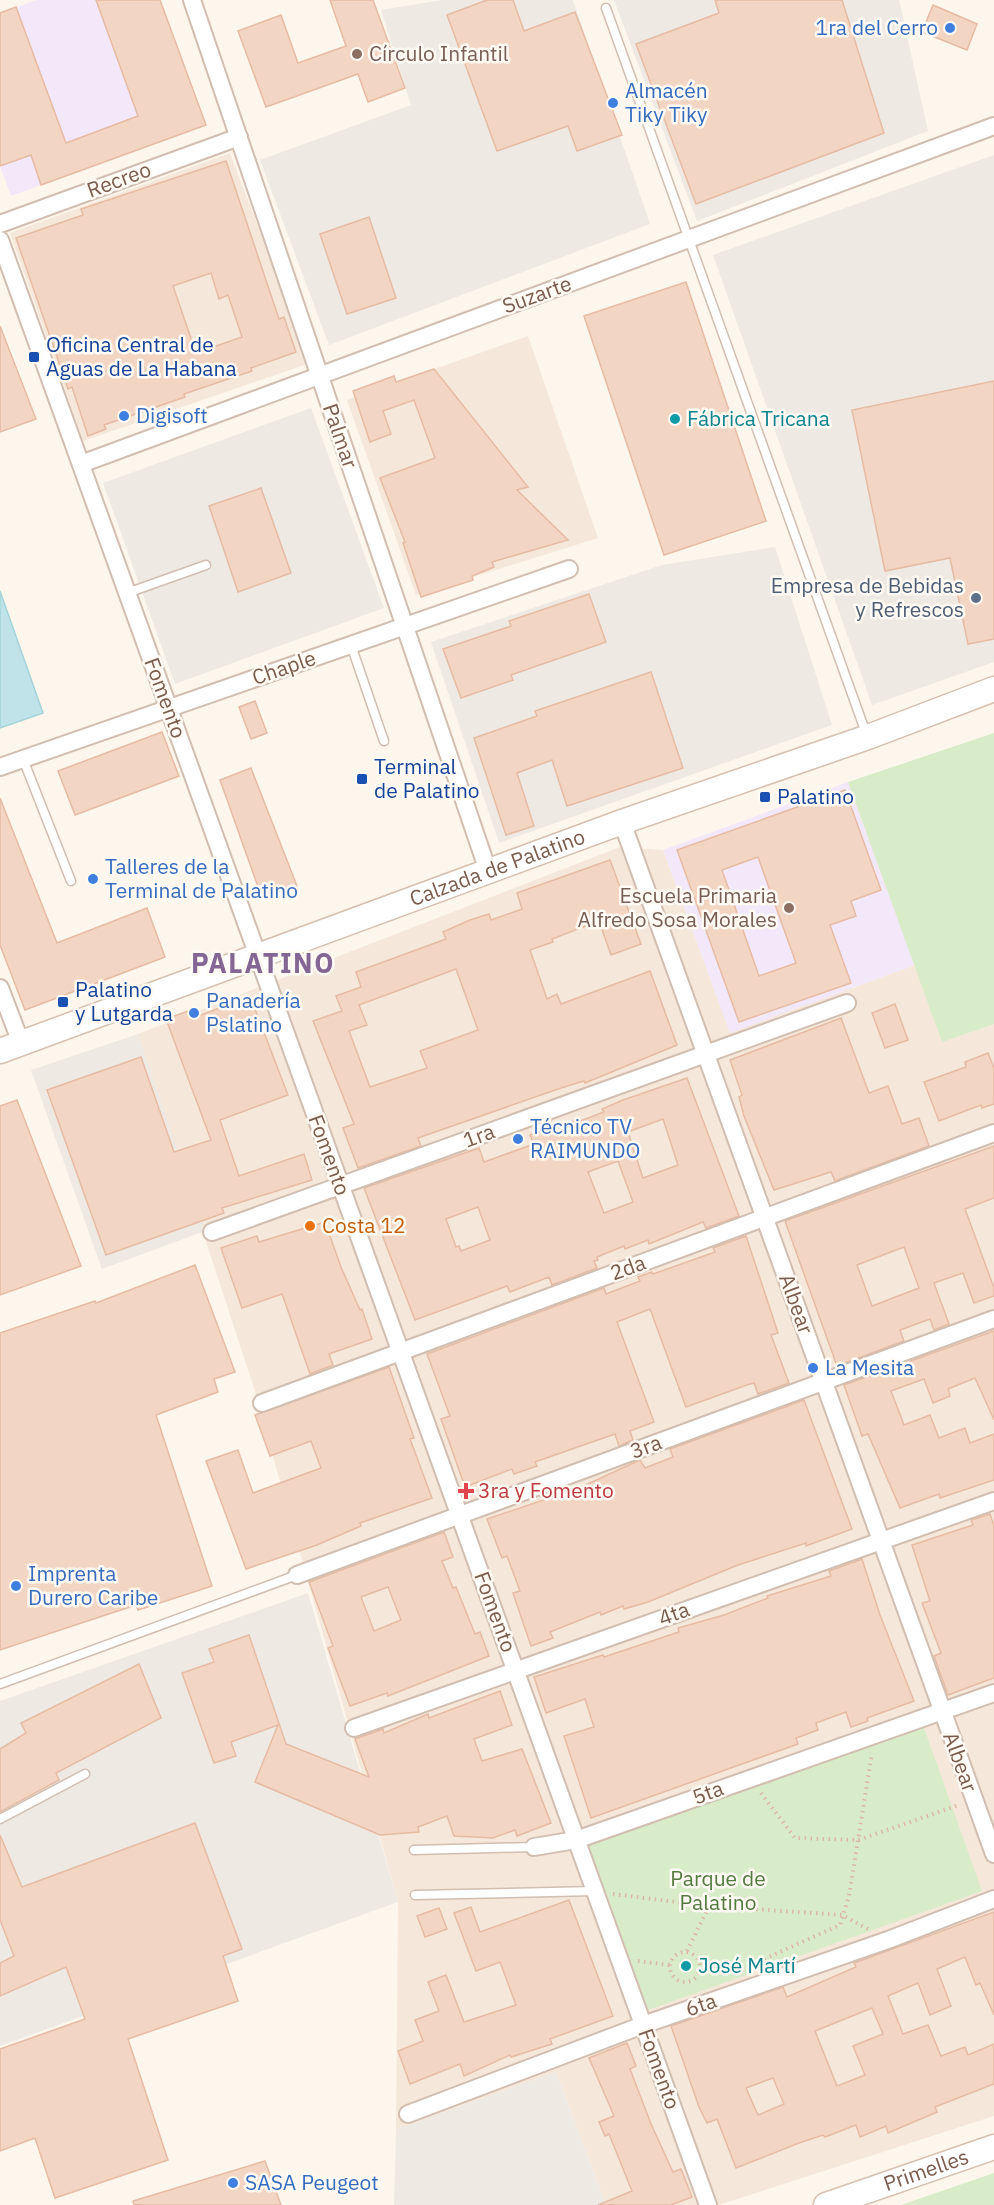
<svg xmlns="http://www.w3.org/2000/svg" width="994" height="2205" font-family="'IBM Plex Sans',sans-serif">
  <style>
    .residential { fill: #f5e8da }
    .industrial { fill: #efe9e4 }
    .education { fill: #f3e8fa }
    .green { fill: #d8ecc9 }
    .water { fill: #bfe3e8; stroke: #a5d3da; stroke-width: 1.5 }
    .building { fill: #f3d5c3; stroke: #e6bba3; stroke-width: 1.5; fill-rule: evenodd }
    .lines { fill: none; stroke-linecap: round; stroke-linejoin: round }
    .lane-casing { stroke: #d1beb0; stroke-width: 11 }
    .street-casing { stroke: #d1beb0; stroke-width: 20 }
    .secondary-casing { stroke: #d6c0b0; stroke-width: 27 }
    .path { stroke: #d9b8a5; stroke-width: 4; stroke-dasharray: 1.5 4.5; stroke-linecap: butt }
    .lane { stroke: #fff; stroke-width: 8 }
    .street { stroke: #fff; stroke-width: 16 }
    .secondary { stroke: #fff; stroke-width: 24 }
    .shop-dot { fill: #3f7fe0; stroke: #fffaf3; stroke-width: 2 }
    .education-dot { fill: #8d6e63; stroke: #fffaf3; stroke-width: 2 }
    .transit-dot { fill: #1a4fb4; stroke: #fffaf3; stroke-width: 2 }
    .culture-dot { fill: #0f9aa8; stroke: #fffaf3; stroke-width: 2 }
    .service-dot { fill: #5c6f8a; stroke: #fffaf3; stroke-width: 2 }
    .food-dot { fill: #e8710a; stroke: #fffaf3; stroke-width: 2 }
    .health-dot { fill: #e0444e; stroke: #fffaf3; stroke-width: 2 }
    .labels { text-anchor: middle; stroke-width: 5; stroke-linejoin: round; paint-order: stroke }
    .shop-label { font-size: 21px; fill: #366cbe; stroke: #fffaf3; text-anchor: start }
    .education-label { font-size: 21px; fill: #785e54; stroke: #fffaf3; text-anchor: start }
    .street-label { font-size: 21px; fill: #7a5c4d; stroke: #fffaf3 }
    .transit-label { font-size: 21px; fill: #164399; stroke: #fffaf3; text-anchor: start }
    .culture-label { font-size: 21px; fill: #0d838f; stroke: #fffaf3; text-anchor: start }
    .service-label { font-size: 21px; fill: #4e5e75; stroke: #fffaf3; text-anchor: end }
    .food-label { font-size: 21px; fill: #c56008; stroke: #fffaf3; text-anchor: start }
    .health-label { font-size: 21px; fill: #be3a42; stroke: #fffaf3; text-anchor: start }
    .park-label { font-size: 21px; fill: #537a41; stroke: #fffaf3 }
    .district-label { font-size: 27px; font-weight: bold; letter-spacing: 1.5px; fill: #846695; stroke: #fffaf3 }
  </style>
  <rect width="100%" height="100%" fill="#fdf6ec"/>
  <g class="residential">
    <polygon points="230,153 310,363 83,441 10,233"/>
    <polygon points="528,336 598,538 416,595 347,400"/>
    <polygon points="620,847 663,850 730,1032 915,965 942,1041 994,1024 994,2116 719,2205 606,2205 556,2072 396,2129 398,1902 253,1385 138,1034"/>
  </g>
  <g class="industrial">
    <polygon points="442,0 573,0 650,224 329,345 260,160 411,105 381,10"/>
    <polygon points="614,0 899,0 928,131 697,221"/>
    <polygon points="994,155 994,662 872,705 713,255"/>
    <polygon points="311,408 384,608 175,684 103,483"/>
    <polygon points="775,547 832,725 499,843 431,642 662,565"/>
    <polygon points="138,1034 205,1231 102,1269 31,1070"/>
    <polygon points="308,1593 398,1902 0,2046 0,1701"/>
    <polygon points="556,2072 606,2205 394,2205 396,2129"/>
  </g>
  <g class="education">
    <polygon points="37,0 160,0 206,125 11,196 0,166 0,13"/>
    <polygon points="848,782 915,965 730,1033 663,850"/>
  </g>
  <g class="green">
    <polygon points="994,733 994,1024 942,1042 848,782"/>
    <polygon points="923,1725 982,1891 648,2010 588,1844"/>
    <polygon points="994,2173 994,2205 901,2205"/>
  </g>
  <polygon class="water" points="0,591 43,713 0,728"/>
  <g class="building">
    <polygon points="96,0 160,0 206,125 41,185 31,155 0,166 0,13 16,7 66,143 138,116"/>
    <polygon points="330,0 373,0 405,88 368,102 358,74 266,107 238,31 281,15 298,63 346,46"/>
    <polygon points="487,0 513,0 524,31 575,12 622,135 577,151 568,126 497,151 447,15"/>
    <polygon points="715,0 842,0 884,133 696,204 636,44 719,13"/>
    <polygon points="933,5 977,24 967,50 922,32"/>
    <path d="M226,161l53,158 5,-2 12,35 -45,16 1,3 -68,23 1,3 -81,28 2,4 -18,7 -16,-49 -4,2 -52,-151 67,-23 -2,-6zM211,273l8,26 9,-4 14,42 -46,16 -23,-67z"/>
    <polygon points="369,217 396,298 347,314 320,234"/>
    <polygon points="686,282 766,521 664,555 584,316"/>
    <polygon points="0,326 36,419 0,432"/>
    <polygon points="434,369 528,487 517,490 568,540 492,562 494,567 472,576 473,580 421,597 403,543 405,542 380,478 435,458 414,400 383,411 391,434 370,442 353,391 394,376 396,382"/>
    <polygon points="994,381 994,639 968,644 950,558 885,571 852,410"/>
    <polygon points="261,488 291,573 238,592 209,506"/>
    <polygon points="589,594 606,642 511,675 513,680 461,698 443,649 511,626 509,621"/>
    <polygon points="651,672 683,768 567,806 552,760 517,773 534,826 506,835 474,738 537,716 535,711"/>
    <polygon points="255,701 267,733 251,739 239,707"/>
    <polygon points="162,732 179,776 75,815 58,771"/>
    <polygon points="251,768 297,886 262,898 220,780"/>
    <path d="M845,790l36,100 -30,11 5,15 -26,9 21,58 -112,39 -62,-172zM758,857l38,106 -37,13 -37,-106z"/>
    <polygon points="0,798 57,943 147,908 165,957 25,1010 0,945"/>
    <path d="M610,860l31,84 -30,11 -12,-34 -47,18 1,3 -23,8 17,49 10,-5 4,10 89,-33 27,74 -92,38 -1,-2 -23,7 -143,50 3,8 -63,22 -15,-40 11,-4 -41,-103 29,-10 -6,-15 25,-9 -5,-15 90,-33 -3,-7 27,-12 19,-6 2,6 31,-11 -5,-16zM456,969l22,61 -58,21 7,17 -57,19 -21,-56 18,-6 -8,-20z"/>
    <polygon points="250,996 288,1095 220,1120 239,1176 304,1154 312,1180 222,1208 224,1213 106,1255 47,1090 141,1057 174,1152 211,1140 166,1019 188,1011 191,1019"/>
    <polygon points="895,1004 908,1040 885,1048 872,1013"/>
    <polygon points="841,1018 869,1093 888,1086 902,1124 919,1118 929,1146 835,1181 831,1172 774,1190 744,1116 739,1097 742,1095 730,1060"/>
    <polygon points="988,1053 994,1068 994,1104 982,1108 981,1105 939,1121 924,1082 966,1067 965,1062"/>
    <path d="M687,1078l52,138 -33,12 -3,-6 -54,22 -1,-4 -23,9 -1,-3 -27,11 1,3 -4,1 3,7 -45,17 -3,-8 -39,15 -3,-6 -92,34 -51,-132 115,-40 5,14 50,-18 -4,-9 44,-14 1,2 29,-11 -2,-3 21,-9zM663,1119l15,46 -35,13 -15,-46zM618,1161l15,41 -29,11 -16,-41zM478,1207l12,33 -29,11 -2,-5 -3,1 -10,-28z"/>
    <polygon points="17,1100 81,1266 0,1295 0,1106"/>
    <path d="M994,1146v52l-29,11 29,79v8l-20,7 -11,-30 -29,10 15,41 -15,6 -4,-11 -30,11 4,11 -67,25 -52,-145zM904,1247l15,41 -47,18 -15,-41z"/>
    <polygon points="325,1222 341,1267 360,1310 362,1309 372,1339 329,1354 333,1365 310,1374 282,1294 242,1308 221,1248 257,1236 259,1242"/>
    <polygon points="746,1236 778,1333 771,1335 789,1383 758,1394 754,1383 747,1385 686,1407 650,1309 617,1322 654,1422 630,1431 633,1440 619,1446 615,1434 535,1462 537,1466 514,1474 512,1469 465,1487 441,1419 450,1416 427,1354 604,1288 606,1294 640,1281 638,1277 652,1272 653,1274 715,1252 713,1248"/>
    <polygon points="195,1265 235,1372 214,1379 218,1392 156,1415 212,1586 138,1610 136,1605 0,1650 0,1333 95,1301 96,1303"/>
    <polygon points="994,1331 994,1420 975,1378 948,1389 950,1396 933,1403 924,1379 891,1391 904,1425 930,1415 939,1438 965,1428 970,1443 994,1434 994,1480 940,1498 939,1494 900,1508 868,1434 862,1436 844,1385"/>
    <polygon points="389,1367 414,1438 410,1439 432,1498 360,1523 361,1526 317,1545 246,1569 206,1461 238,1450 253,1493 321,1468 311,1441 270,1456 255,1415"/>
    <polygon points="804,1400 852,1529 806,1546 806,1543 738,1565 648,1602 624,1609 623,1606 601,1615 600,1612 550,1632 553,1638 531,1646 513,1593 520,1591 507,1556 502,1558 487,1519 579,1488 640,1460 645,1468 673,1457 670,1449"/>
    <polygon points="990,1514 994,1525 994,1678 948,1695 934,1656 941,1653 922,1603 930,1601 912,1545 973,1525 971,1520"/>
    <path d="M444,1532l9,25 -11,4 11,27 3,-1 19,47 5,-2 9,24 -101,40 -1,-3 -37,13 -22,-58 5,-2 -24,-64zM388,1587l13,33 -27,11 -13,-34z"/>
    <polygon points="862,1559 880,1615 914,1701 867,1718 868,1721 851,1727 846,1712 816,1723 818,1730 796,1738 798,1744 591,1818 564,1736 594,1727 585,1699 546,1713 534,1677 603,1655 604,1657 679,1632 678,1628 724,1615 768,1598 767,1596 831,1576 829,1571"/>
    <polygon points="249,1635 286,1744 369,1777 355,1739 383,1729 384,1733 428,1714 429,1718 500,1691 512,1725 474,1739 482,1761 522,1749 551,1823 517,1836 515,1830 493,1838 454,1836 447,1816 418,1827 419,1832 380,1835 255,1782 278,1725 231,1742 236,1756 214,1763 182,1673 214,1662 209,1649"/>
    <polygon points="139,1664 161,1718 56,1773 59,1780 0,1812 0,1749 26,1733 21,1723"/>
    <polygon points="195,1823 242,1949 223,1956 238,2001 128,2039 168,2160 55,2198 35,2138 0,2151 0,2049 85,2019 66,1967 0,1996 0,1963 14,1956 0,1920 0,1835 22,1887"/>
    <polygon points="569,1900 613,2016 550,2039 552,2044 511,2057 510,2055 464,2076 460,2064 410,2084 398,2051 423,2041 415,2020 439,2011 428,1982 446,1975 464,2022 516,2005 500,1962 476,1971 454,1913 471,1907 480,1932"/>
    <polygon points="439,1908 447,1929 425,1937 417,1916"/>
    <path d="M994,1912v103l-14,-32 -4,2 -11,-28 -28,12 14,37 -21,9 -12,-32 -30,13 15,38 25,-9 13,31 24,-9 3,8 26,-11v40l-59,23 2,5 -49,21 -2,-7 -26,11 -4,-12 -31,12 -2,-2 -24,8 -63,25 -19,-49 -10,4 -8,-16 -28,-81 112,-39 4,10 69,-30 -2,-4zM872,2008l11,26 -30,12 12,29 -28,11 -22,-55zM773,2078l11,26 -26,11 -12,-27z"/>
    <polygon points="627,2043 636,2066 630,2069 651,2124 673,2172 681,2169 692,2197 671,2205 598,2205 632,2191 609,2134 605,2136 599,2122 614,2116 589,2058"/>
    <polygon points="265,2161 281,2205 134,2205 133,2201"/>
  </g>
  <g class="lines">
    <defs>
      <g id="lane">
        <polyline points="606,8 867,736"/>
        <polyline points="127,593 206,565"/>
        <polyline points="351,645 384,741"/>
        <polyline points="23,759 71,881"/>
        <polyline points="0,1684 297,1575"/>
        <polyline points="0,1819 85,1774"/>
        <polyline points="414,1850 534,1847"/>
        <polyline points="415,1895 595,1891"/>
      </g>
      <g id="street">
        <polyline points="192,0 488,871"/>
        <polyline points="0,224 239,137"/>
        <polyline points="0,240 708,2205"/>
        <polyline points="81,464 994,126"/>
        <polyline points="0,767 569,569"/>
        <polyline points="622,822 994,1854"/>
        <polyline points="0,988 21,1043"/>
        <polyline points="212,1232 847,1003"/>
        <polyline points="262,1403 994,1133"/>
        <polyline points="297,1575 994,1319"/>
        <polyline points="354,1728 994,1501"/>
        <polyline points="534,1847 576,1840 994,1693"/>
        <polyline points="408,2114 643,2025 888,1940 994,1899"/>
      </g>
      <g id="secondary">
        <path id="s1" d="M0,1051l622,-229 246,-85 126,-48"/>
        <path id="s2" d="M826,2205l168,-58"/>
      </g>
    </defs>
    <use href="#lane" class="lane-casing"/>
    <use href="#street" class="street-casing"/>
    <use href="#secondary" class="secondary-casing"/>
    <g class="path">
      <polyline points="761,1793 795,1838 858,1840 959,1805"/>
      <polyline points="613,1894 709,1906 842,1915 868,1929"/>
      <polyline points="687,1951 709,1906"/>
      <circle cx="685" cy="1967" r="15"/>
      <polyline points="638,1961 670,1965"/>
      <polyline points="700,1969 746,1967 840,1925 849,1896 872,1753"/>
    </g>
    <use href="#lane" class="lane"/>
    <use href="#street" class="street"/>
    <use href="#secondary" class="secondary"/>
  </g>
  <g class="shop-dot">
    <circle cx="950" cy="28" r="6"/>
    <circle cx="613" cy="103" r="6"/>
    <circle cx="124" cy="416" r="6"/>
    <circle cx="93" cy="879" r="6"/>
    <circle cx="194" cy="1013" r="6"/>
    <circle cx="518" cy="1139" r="6"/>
    <circle cx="813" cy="1368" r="6"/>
    <circle cx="16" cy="1586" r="6"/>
    <circle cx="233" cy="2183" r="6"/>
  </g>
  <g class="education-dot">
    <circle cx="357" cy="54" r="6"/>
    <circle cx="789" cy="908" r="6"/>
  </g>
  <g class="transit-dot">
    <rect x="28" y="351" width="12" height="12" rx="3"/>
    <rect x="356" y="773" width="12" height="12" rx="3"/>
    <rect x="759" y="791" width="12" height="12" rx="3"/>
    <rect x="57" y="996" width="12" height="12" rx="3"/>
  </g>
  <g class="culture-dot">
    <circle cx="675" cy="419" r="6"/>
    <circle cx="686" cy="1966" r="6"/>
  </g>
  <circle class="service-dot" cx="976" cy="598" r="6"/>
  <circle class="food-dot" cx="310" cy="1226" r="6"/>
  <path class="health-dot" d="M463 1482h6v6h6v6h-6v6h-6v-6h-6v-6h6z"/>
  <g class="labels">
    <g class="shop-label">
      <text x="938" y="35" text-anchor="end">1ra del Cerro</text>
      <text x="625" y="98">Almacén<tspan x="625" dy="24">Tiky Tiky</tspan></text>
      <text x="136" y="423">Digisoft</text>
      <text x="105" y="874">Talleres de la<tspan x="105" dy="24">Terminal de Palatino</tspan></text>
      <text x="206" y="1008">Panadería<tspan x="206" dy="24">Pslatino</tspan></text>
      <text x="530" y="1134">Técnico TV<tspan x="530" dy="24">RAIMUNDO</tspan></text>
      <text x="825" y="1375">La Mesita</text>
      <text x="28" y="1581">Imprenta<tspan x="28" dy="24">Durero Caribe</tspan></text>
      <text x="245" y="2190">SASA Peugeot</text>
    </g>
    <g class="education-label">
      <text x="369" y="61">Círculo Infantil</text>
      <text x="777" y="903" text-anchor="end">Escuela Primaria<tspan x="777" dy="24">Alfredo Sosa Morales</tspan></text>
    </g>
    <g class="street-label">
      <text transform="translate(119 180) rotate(-20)" y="7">Recreo</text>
      <text transform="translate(537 295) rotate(-20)" y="7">Suzarte</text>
      <text transform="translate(340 436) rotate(71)" y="7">Palmar</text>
      <text transform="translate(284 668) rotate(-19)" y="7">Chaple</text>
      <text transform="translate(165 698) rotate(70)" y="7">Fomento</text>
      <text dy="7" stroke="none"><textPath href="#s1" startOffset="530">Calzada de Palatino</textPath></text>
      <text transform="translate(479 1136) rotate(-20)" y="7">1ra</text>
      <text transform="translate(329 1155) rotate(70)" y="7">Fomento</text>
      <text transform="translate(628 1268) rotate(-20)" y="7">2da</text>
      <text transform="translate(796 1304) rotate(70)" y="7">Albear</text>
      <text transform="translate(646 1447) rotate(-20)" y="7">3ra</text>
      <text transform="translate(495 1612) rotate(70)" y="7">Fomento</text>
      <text transform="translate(674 1614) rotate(-20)" y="7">4ta</text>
      <text transform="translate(960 1762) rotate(70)" y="7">Albear</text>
      <text transform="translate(708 1793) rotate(-20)" y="7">5ta</text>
      <text transform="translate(701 2005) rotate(-19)" y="7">6ta</text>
      <text transform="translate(659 2069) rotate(70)" y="7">Fomento</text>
      <text dy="7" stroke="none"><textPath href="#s2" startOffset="106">Primelles</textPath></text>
    </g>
    <g class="transit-label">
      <text x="46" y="352">Oficina Central de<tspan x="46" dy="24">Aguas de La Habana</tspan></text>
      <text x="374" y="774">Terminal<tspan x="374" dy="24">de Palatino</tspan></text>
      <text x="777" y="804">Palatino</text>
      <text x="75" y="997">Palatino<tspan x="75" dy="24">y Lutgarda</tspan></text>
    </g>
    <g class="culture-label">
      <text x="687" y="426">Fábrica Tricana</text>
      <text x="698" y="1973">José Martí</text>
    </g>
    <g class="service-label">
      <text x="964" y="593">Empresa de Bebidas<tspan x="964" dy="24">y Refrescos</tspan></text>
    </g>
    <g class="food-label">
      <text x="322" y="1233">Costa 12</text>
    </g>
    <g class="health-label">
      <text x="478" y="1498">3ra y Fomento</text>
    </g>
    <g class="park-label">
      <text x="718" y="1886">Parque de<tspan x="718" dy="24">Palatino</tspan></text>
    </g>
    <g class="district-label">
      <text x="263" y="973">PALATINO</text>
    </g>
  </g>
</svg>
